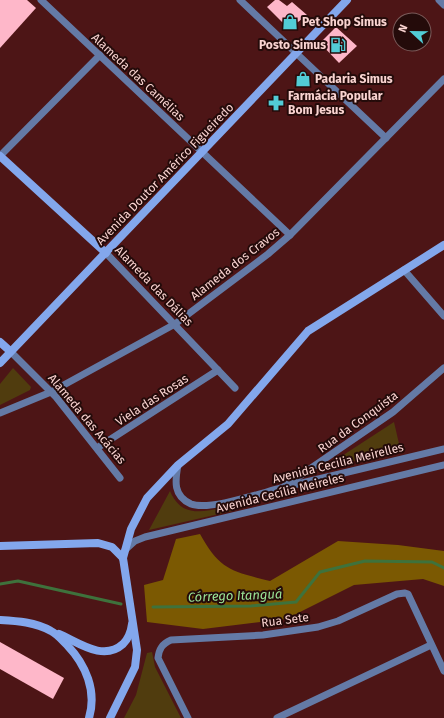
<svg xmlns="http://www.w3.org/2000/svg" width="444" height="718" font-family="'Fira Sans',sans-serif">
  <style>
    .green { fill: #503c0e }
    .forest { fill: #7b5902 }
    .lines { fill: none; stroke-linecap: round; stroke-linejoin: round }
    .stream { stroke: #3e723c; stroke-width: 3 }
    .building { fill: #feb7c9 }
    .street { stroke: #647aa6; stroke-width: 7 }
    .secondary { stroke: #83a7ec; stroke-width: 8 }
    .labels { text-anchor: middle; stroke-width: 4; stroke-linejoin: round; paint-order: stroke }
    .poi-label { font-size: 12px; font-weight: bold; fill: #fad4d1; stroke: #240b0a; text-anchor: start }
    .street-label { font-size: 12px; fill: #fad4d1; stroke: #240b0a }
    .water-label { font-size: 13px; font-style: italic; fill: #9be597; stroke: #240b0a }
  </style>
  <rect width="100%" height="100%" fill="#4d1516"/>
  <g class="green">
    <polygon points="13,368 31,387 30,390 0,405 0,384"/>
    <polygon points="394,422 400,448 329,468 328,465"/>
    <path d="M170,491c12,29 36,20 61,15l1,5 -83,19z"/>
    <polygon points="152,652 155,667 181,718 124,718 136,695 147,653"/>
  </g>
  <path class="forest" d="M200,534c20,36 31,37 70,47l68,-40 60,4 46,6v35l-21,-7 -69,6 -68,34 -83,10 -56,-7 -3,-37 19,-5 13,-41z"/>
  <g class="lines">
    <g class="stream">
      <polyline points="0,584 18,581 121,604"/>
      <polyline points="153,607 251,606 296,602 320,572 365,561 432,562 444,568"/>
    </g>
  </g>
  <g class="building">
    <polygon points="0,0 27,0 36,8 0,48"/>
    <polygon points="275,0 279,0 287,6 292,2 307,15 289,29 267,7"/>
    <polygon points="336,27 357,46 339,63 320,43"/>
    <polygon points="0,642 64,678 53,699 0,669"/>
  </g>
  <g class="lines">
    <g class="street">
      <polyline points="41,0 290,235"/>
      <polyline points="240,0 386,138"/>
      <polyline points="439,0 444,5"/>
      <polyline points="0,156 100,55"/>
      <polyline points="106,253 235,388"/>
      <polyline points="404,270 444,316"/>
      <polyline points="10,351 56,397 120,478"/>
      <polyline points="0,413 51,392 175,324 268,254 290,235 444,79"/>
      <polyline points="97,448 218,370"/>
      <path d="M178,465c-3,16 -5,31 13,39 18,7 70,-11 90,-16 54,-13 109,-26 163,-39"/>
      <polyline points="285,486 393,412 444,368"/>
      <polyline points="125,550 135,541 145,537 444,465"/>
      <path d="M188,718l-30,-60c1,-9 4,-14 13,-18l92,-5 55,-8 20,-6 59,-27 8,-1 3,1 36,77"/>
      <polyline points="277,718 431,645"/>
    </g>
    <g class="secondary">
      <polyline points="0,156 106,253"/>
      <polyline points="0,342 10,351"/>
      <polyline points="0,363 347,0"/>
      <polyline points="0,546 98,543 112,547 123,558 137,650 135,667 110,718"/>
      <polyline points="123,558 131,529 147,498 178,465 228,424 308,331 444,245"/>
      <path d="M0,620c17,1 35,2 51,11 6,3 11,9 16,14 19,20 30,46 22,73"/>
      <path d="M59,634c19,8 44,28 64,10 5,-5 8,-12 9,-20"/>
    </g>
  </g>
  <defs>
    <symbol id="shop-bare" viewBox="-9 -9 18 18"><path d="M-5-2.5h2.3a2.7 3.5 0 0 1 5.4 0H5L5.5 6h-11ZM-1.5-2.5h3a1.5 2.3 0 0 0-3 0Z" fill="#52ccd6" stroke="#240b0a" stroke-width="2.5" paint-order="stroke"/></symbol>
    <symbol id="fuel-bare" viewBox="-9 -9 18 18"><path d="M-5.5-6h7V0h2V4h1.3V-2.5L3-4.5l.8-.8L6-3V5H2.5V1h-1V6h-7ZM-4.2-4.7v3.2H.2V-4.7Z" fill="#52ccd6" stroke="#240b0a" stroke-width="2.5" paint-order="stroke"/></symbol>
    <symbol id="pharmacy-bare" viewBox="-9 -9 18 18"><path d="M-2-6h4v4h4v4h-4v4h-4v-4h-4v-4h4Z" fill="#52ccd6" stroke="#240b0a" stroke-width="2.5" paint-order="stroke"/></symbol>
  </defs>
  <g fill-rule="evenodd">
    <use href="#shop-bare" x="279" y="11" width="22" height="22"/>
    <use href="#fuel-bare" x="327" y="34" width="22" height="22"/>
    <use href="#shop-bare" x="292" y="68" width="22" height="22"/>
    <use href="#pharmacy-bare" x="265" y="92" width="22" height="22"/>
  </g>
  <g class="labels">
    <g class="poi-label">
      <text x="302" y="26">Pet Shop Simus</text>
      <text x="326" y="49" text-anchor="end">Posto Simus</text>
      <text x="315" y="83">Padaria Simus</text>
      <text x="288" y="100">Farmácia Popular<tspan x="288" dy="14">Bom Jesus</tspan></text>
    </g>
    <g class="street-label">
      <text transform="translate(138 77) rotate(43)" y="4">Alameda das Camélias</text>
      <text transform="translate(165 174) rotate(-46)" y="4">Avenida Doutor Américo Figueiredo</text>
      <text transform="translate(235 264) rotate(-38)" y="4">Alameda dos Cravos</text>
      <text transform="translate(154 286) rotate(46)" y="4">Alameda das Dálias</text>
      <text transform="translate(152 400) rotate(-33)" y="4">Viela das Rosas</text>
      <text transform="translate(87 419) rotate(50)" y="4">Alameda das Acácias</text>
      <text transform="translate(358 422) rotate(-36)" y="4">Rua da Conquista</text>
      <text transform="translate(338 463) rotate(-14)" y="4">Avenida Cecilia Meirelles</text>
      <text transform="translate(280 493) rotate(-14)" y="4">Avenida Cecília Meireles</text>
      <text transform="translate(285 620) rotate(-7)" y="4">Rua Sete</text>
    </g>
    <g class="water-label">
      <text transform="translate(235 595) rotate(-2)" y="5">Córrego Itanguá</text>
    </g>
  </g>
  <g transform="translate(412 32) rotate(292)"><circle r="19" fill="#240b0a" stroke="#7a5b5a"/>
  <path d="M0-3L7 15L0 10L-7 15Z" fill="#52ccd6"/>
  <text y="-6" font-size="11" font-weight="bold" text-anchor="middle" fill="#fad4d1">N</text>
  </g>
</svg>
